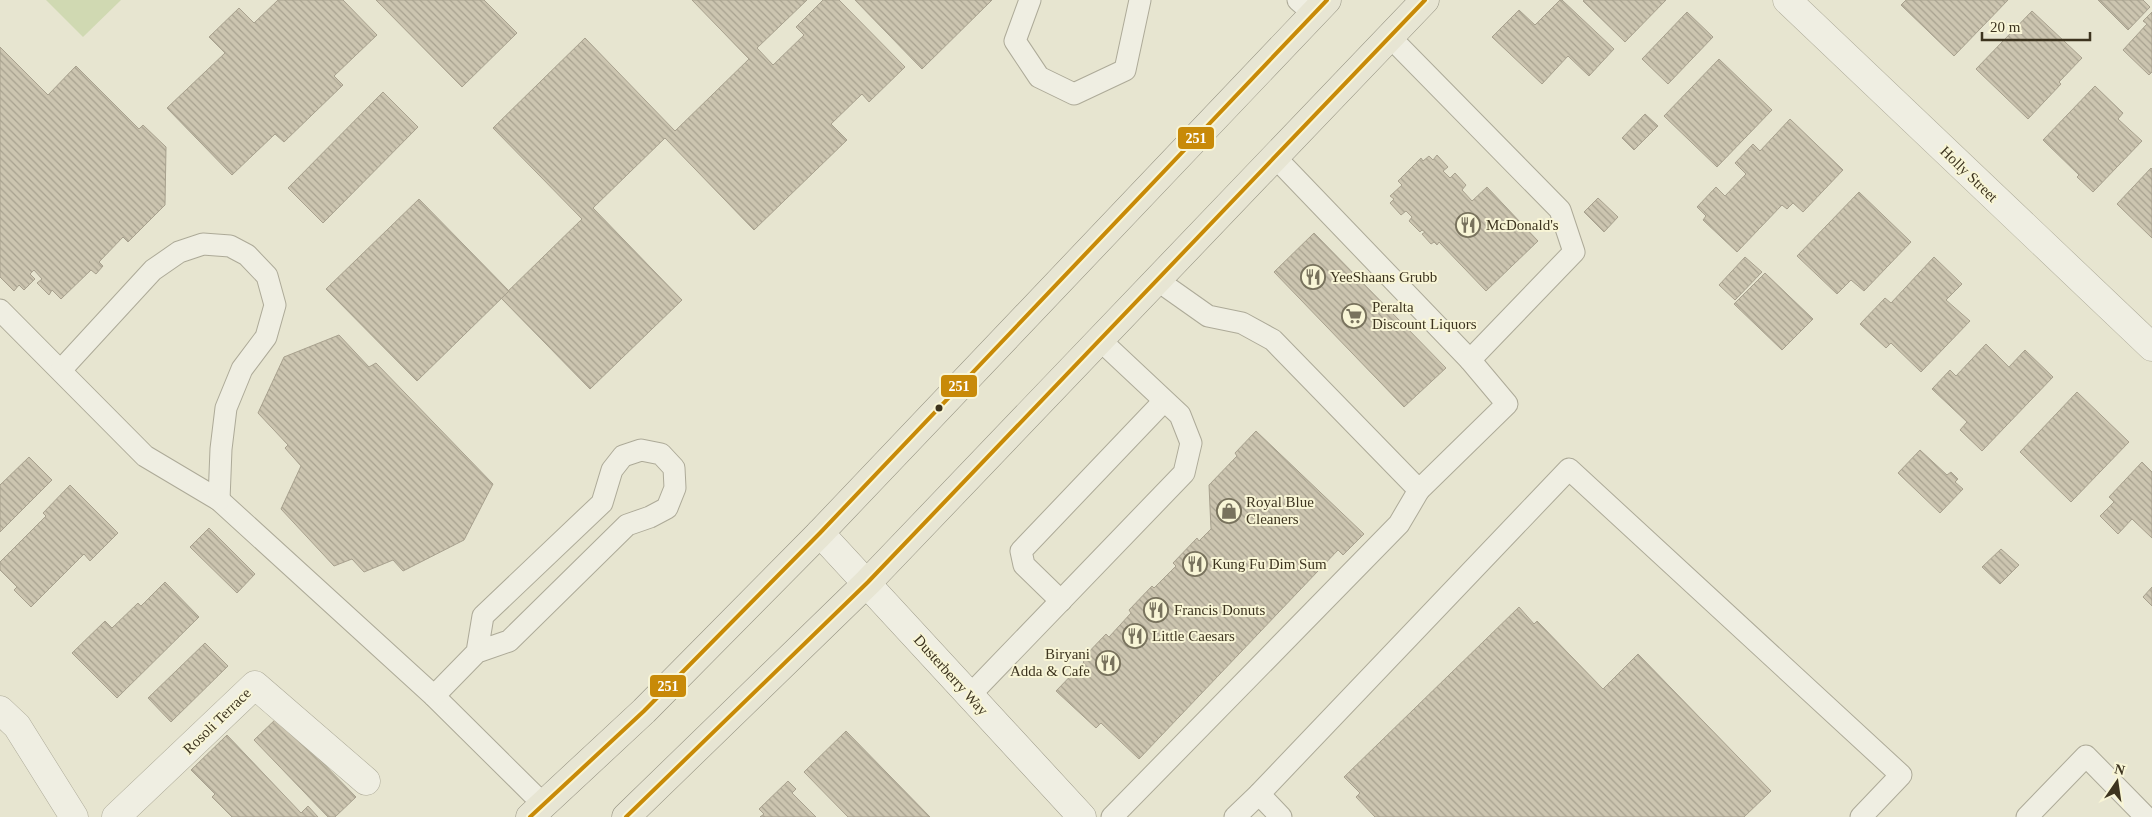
<svg xmlns="http://www.w3.org/2000/svg" width="2152" height="817" font-family="Georgia,serif">
  <style>
    .park { fill: #d0d9b2 }
    .building { fill: url(#building-back-hatch); stroke: #a8a18e }
    .lines { fill: none; stroke-linecap: round; stroke-linejoin: round }
    .lane-casing { stroke: #adaa98; stroke-width: 23 }
    .street-casing { stroke: #adaa98; stroke-width: 29 }
    .secondary-casing { stroke: #9c9988; stroke-width: 29 }
    .primary-casing { stroke: #928f7f; stroke-width: 29 }
    .lane { stroke: #efeee2; stroke-width: 21 }
    .street { stroke: #efeee2; stroke-width: 28 }
    .secondary { stroke: #efeee2; stroke-width: 28 }
    .primary { stroke: #e7e5d3; stroke-width: 28 }
    .bus-1-casing { stroke: #f8f5d6; stroke-width: 8 }
    .bus-1 { stroke: #c88a08; stroke-width: 4 }
    .bus-dot { fill: #3d341f; stroke: #f8f5d6; stroke-width: 2 }
    .labels { text-anchor: middle; stroke-width: 4; stroke-linejoin: round; paint-order: stroke }
    .street-label { font-size: 15px; fill: #3d341f; stroke: #f8f5d6 }
    .poi-label { font-size: 15px; fill: #3d341f; stroke: #f8f5d6; text-anchor: start }
    .line-badge { stroke: #f8f5d6; stroke-width: 2 }
    .badge-label { font-size: 14px; text-anchor: middle; font-weight: bold; fill: #fff }
  </style>
  <defs>
    <pattern id="building-back-hatch" width="6" height="6" patternUnits="userSpaceOnUse" patternTransform="scale(1.25)"><rect width="6" height="6" fill="#ccc5b0"/><path d="M-1 5l2 2M0 0l6 6M5-1l2 2" fill="none" stroke="#a7a18f"/></pattern>
  </defs>
  <rect width="100%" height="100%" fill="#e7e5d0"/>
  <polygon class="park" points="46,0 121,0 83,37"/>
  <g class="building">
    <polygon points="278,0 343,0 377,35 334,76 343,85 284,142 275,134 232,175 167,108 225,53 209,37 239,8 254,23"/>
    <polygon points="376,0 484,0 517,33 462,87"/>
    <polygon points="692,0 807,0 757,48 773,65 804,35 796,27 823,0 839,0 905,67 869,102 862,94 831,124 847,140 754,230 665,138 593,208 682,300 590,389 501,298 582,219 493,128 585,38 675,131 749,59"/>
    <polygon points="855,0 992,0 922,69"/>
    <polygon points="1560,0 1562,0 1614,49 1589,76 1568,56 1542,84 1492,37 1519,10 1535,25"/>
    <polygon points="1584,0 1666,0 1625,42 1583,1"/>
    <polygon points="1906,0 2008,0 1954,56 1901,5"/>
    <polygon points="2098,0 2143,0 2150,7 2128,30"/>
    <polygon points="2032,11 2082,58 2059,82 2061,84 2028,119 1976,69"/>
    <polygon points="1687,12 1713,37 1668,84 1642,59"/>
    <polygon points="2152,12 2152,72 2149,75 2123,50 2147,24 2143,21"/>
    <polygon points="0,47 48,95 76,66 139,129 143,125 166,147 165,205 128,242 123,237 99,262 103,266 96,274 91,270 61,299 52,290 49,295 37,283 42,279 34,270 30,274 35,279 24,290 19,285 14,291 0,277"/>
    <polygon points="1719,59 1772,110 1717,167 1664,116"/>
    <polygon points="2095,86 2123,113 2118,119 2142,141 2093,192 2077,177 2079,175 2043,140"/>
    <polygon points="383,92 418,127 323,223 288,188"/>
    <polygon points="1645,114 1658,126 1634,150 1622,138"/>
    <polygon points="1790,119 1843,170 1803,212 1793,203 1787,209 1782,205 1737,252 1703,220 1706,216 1697,207 1716,187 1725,196 1746,174 1735,163 1753,144 1760,151"/>
    <polygon points="1437,155 1448,167 1443,171 1450,178 1455,173 1466,185 1462,190 1472,201 1487,187 1538,241 1486,291 1439,242 1437,245 1434,242 1431,244 1422,234 1425,232 1422,230 1420,232 1409,221 1412,217 1406,211 1401,215 1390,203 1394,199 1390,196 1402,185 1398,181 1421,158 1423,161 1429,156 1433,160"/>
    <polygon points="2151,168 2152,169 2152,238 2117,204"/>
    <polygon points="1859,192 1911,242 1864,291 1851,280 1837,294 1797,256"/>
    <polygon points="1598,198 1618,217 1604,232 1584,212"/>
    <polygon points="419,199 509,291 417,381 326,289"/>
    <polygon points="1314,233 1446,368 1404,407 1274,272"/>
    <polygon points="1745,257 1762,272 1735,300 1719,285"/>
    <polygon points="1934,257 1962,284 1946,300 1970,321 1921,372 1891,343 1886,348 1860,324 1885,298 1891,303"/>
    <polygon points="1765,273 1813,319 1782,350 1734,304"/>
    <polygon points="339,335 369,367 376,363 493,484 464,540 403,571 393,560 364,572 352,559 334,566 281,509 301,466 285,448 288,445 258,413 284,357"/>
    <polygon points="1986,344 2009,367 2025,350 2053,377 1982,451 1960,430 1967,422 1932,389 1950,370 1956,376"/>
    <polygon points="2077,392 2129,442 2071,502 2020,452"/>
    <polygon points="1256,431 1364,534 1343,555 1338,550 1139,759 1101,723 1096,728 1056,691 1084,662 1082,659 1106,634 1109,637 1131,613 1129,610 1152,586 1154,588 1176,566 1173,563 1197,538 1199,541 1211,529 1209,485 1237,456 1235,453"/>
    <polygon points="1920,450 1947,475 1951,472 1958,479 1955,482 1963,489 1940,513 1898,473"/>
    <polygon points="29,457 52,480 0,532 0,485"/>
    <polygon points="2142,462 2152,472 2152,538 2132,519 2118,534 2100,516 2114,502 2109,497"/>
    <polygon points="70,485 118,533 90,561 84,554 31,607 14,590 17,587 0,570 0,562 46,516 43,513"/>
    <polygon points="209,528 255,574 237,593 190,547"/>
    <polygon points="2001,549 2019,565 2000,584 1982,567"/>
    <polygon points="165,582 199,617 117,698 72,653 105,621 112,628 138,603 141,606"/>
    <polygon points="2152,587 2152,606 2143,597"/>
    <polygon points="1519,607 1534,624 1537,621 1603,689 1638,654 1771,791 1744,817 1375,817 1356,797 1360,793 1344,777"/>
    <polygon points="205,643 228,666 171,722 148,698"/>
    <polygon points="278,717 356,797 335,817 328,817 254,740"/>
    <polygon points="846,731 930,817 848,817 804,772"/>
    <polygon points="227,735 301,813 308,806 318,817 232,817 212,797 215,794 191,770"/>
    <polygon points="788,781 796,789 792,793 816,817 760,817 764,814 759,809"/>
  </g>
  <g class="lines">
    <defs>
      <g id="lane">
        <polyline points="1030,0 1015,41 1039,77 1074,94 1125,70 1140,0"/>
        <polyline points="1298,0 1314,14"/>
        <polyline points="1274,156 1470,360 1574,252 1560,210 1390,37"/>
        <polyline points="1157,280 1208,316 1242,323 1273,340 1419,490 1507,404 1470,360"/>
        <polyline points="0,310 145,456 219,500 434,696 544,805"/>
        <polyline points="61,370 153,270 179,252 203,244 230,246 247,255 267,276 275,305 266,337 242,369 226,408 221,449 219,500"/>
        <polyline points="1061,601 1024,565 1021,551 1164,401"/>
        <polyline points="970,695 1184,473 1191,443 1180,415 1100,340"/>
        <polyline points="434,696 477,652 509,641 627,525 650,517 667,508 675,488 674,468 661,454 641,450 623,456 612,470 602,503 483,616 477,652"/>
        <polyline points="1259,794 1281,817"/>
        <polyline points="1112,817 1399,524 1419,490"/>
        <polyline points="1235,817 1259,794 1569,469 1901,775 1861,817"/>
        <polyline points="2027,817 2086,756 2146,817"/>
      </g>
      <g id="street">
        <polyline points="1787,0 2152,347"/>
        <polyline points="0,710 17,726 74,817"/>
        <polyline points="116,817 255,685 366,781"/>
      </g>
      <polyline id="secondary" points="820,533 1082,817"/>
      <g id="primary">
        <polyline points="530,817 644,711 820,533 1327,0"/>
        <polyline points="626,817 868,582 1425,0"/>
      </g>
    </defs>
    <use href="#lane" class="lane-casing"/>
    <use href="#street" class="street-casing"/>
    <use href="#secondary" class="secondary-casing"/>
    <use href="#primary" class="primary-casing"/>
    <use href="#lane" class="lane"/>
    <use href="#street" class="street"/>
    <use href="#secondary" class="secondary"/>
    <use href="#primary" class="primary"/>
    <defs>
      <g id="bus-1">
        <polyline points="530,817 644,711 820,533 1327,0"/>
        <polyline points="626,817 868,582 1425,0"/>
      </g>
    </defs>
    <use href="#bus-1" class="bus-1-casing"/>
    <use href="#bus-1" class="bus-1"/>
  </g>
  <defs>
    <symbol id="restaurant-ring" viewBox="-11 -11 22 22"><circle r="9.5" fill="#f8f5d6" stroke="#78725d" stroke-width="1.5"/><path d="M-5-6h1v4h1v-4h1v4h1v-4h1v5L-1.5 .5V6h-2V.5L-5-1ZM5-6V6H3V1.5H1.5Q1.5-4 5-6Z" fill="#78725d"/></symbol>
    <symbol id="supermarket-ring" viewBox="-11 -11 22 22"><circle r="9.5" fill="#f8f5d6" stroke="#78725d" stroke-width="1.5"/><path d="M-6-5.5h2.5l.6 2H6L4.5 2H-2.5L-4.4-4H-6ZM-1.5 3.2a1.3 1.3 0 1 0 .1 0ZM3 3.2a1.3 1.3 0 1 0 .1 0Z" fill="#78725d"/></symbol>
    <symbol id="shop-ring" viewBox="-11 -11 22 22"><circle r="9.5" fill="#f8f5d6" stroke="#78725d" stroke-width="1.5"/><path d="M-5-2.5h2.3a2.7 3.5 0 0 1 5.4 0H5L5.5 6h-11ZM-1.5-2.5h3a1.5 2.3 0 0 0-3 0Z" fill="#78725d"/></symbol>
  </defs>
  <g fill-rule="evenodd">
    <use href="#restaurant-ring" x="1454" y="211" width="28" height="28"/>
    <use href="#restaurant-ring" x="1299" y="263" width="28" height="28"/>
    <use href="#supermarket-ring" x="1340" y="302" width="28" height="28"/>
    <use href="#shop-ring" x="1215" y="497" width="28" height="28"/>
    <use href="#restaurant-ring" x="1181" y="550" width="28" height="28"/>
    <use href="#restaurant-ring" x="1142" y="596" width="28" height="28"/>
    <use href="#restaurant-ring" x="1121" y="622" width="28" height="28"/>
    <use href="#restaurant-ring" x="1094" y="649" width="28" height="28"/>
  </g>
  <circle class="bus-dot" cx="939" cy="408" r="4.5"/>
  <g class="labels">
    <g class="street-label">
      <text transform="translate(1969 174) rotate(44)" y="5">Holly Street</text>
      <text transform="translate(951 675) rotate(48)" y="5">Dusterberry Way</text>
      <text transform="translate(217 721) rotate(-44)" y="5">Rosoli Terrace</text>
    </g>
    <g class="poi-label">
      <text x="1486" y="230">McDonald's</text>
      <text x="1330" y="282">YeeShaans Grubb</text>
      <text x="1372" y="312">Peralta<tspan x="1372" dy="17">Discount Liquors</tspan></text>
      <text x="1246" y="507">Royal Blue<tspan x="1246" dy="17">Cleaners</tspan></text>
      <text x="1212" y="569">Kung Fu Dim Sum</text>
      <text x="1174" y="615">Francis Donuts</text>
      <text x="1152" y="641">Little Caesars</text>
      <text x="1090" y="659" text-anchor="end">Biryani<tspan x="1090" dy="17">Adda &amp; Cafe</tspan></text>
    </g>
  </g>
  <g class="line-badge">
    <rect x="1177" y="126" width="38" height="24" rx="5" fill="#c88a08"/>
    <rect x="940" y="374" width="38" height="24" rx="5" fill="#c88a08"/>
    <rect x="649" y="674" width="38" height="24" rx="5" fill="#c88a08"/>
  </g>
  <g class="badge-label">
    <text x="1196" y="143">251</text>
    <text x="959" y="391">251</text>
    <text x="668" y="691">251</text>
  </g>
  <g transform="translate(2117 782) rotate(13)" stroke="#f8f5d6" stroke-width="4" paint-order="stroke">
  <path d="M0-4L9 19L0 12L-9 19Z" fill="#3d341f"/>
  <text y="-8" font-size="14" font-weight="bold" text-anchor="middle" fill="#3d341f">N</text>
  </g>
  <path d="M1982 32v8h108v-8" fill="none" stroke="#3d341f" stroke-width="2.5"/>
  <text x="1990" y="32" font-size="15" fill="#3d341f" stroke="#f8f5d6" stroke-width="4" paint-order="stroke">20 m</text>
</svg>
